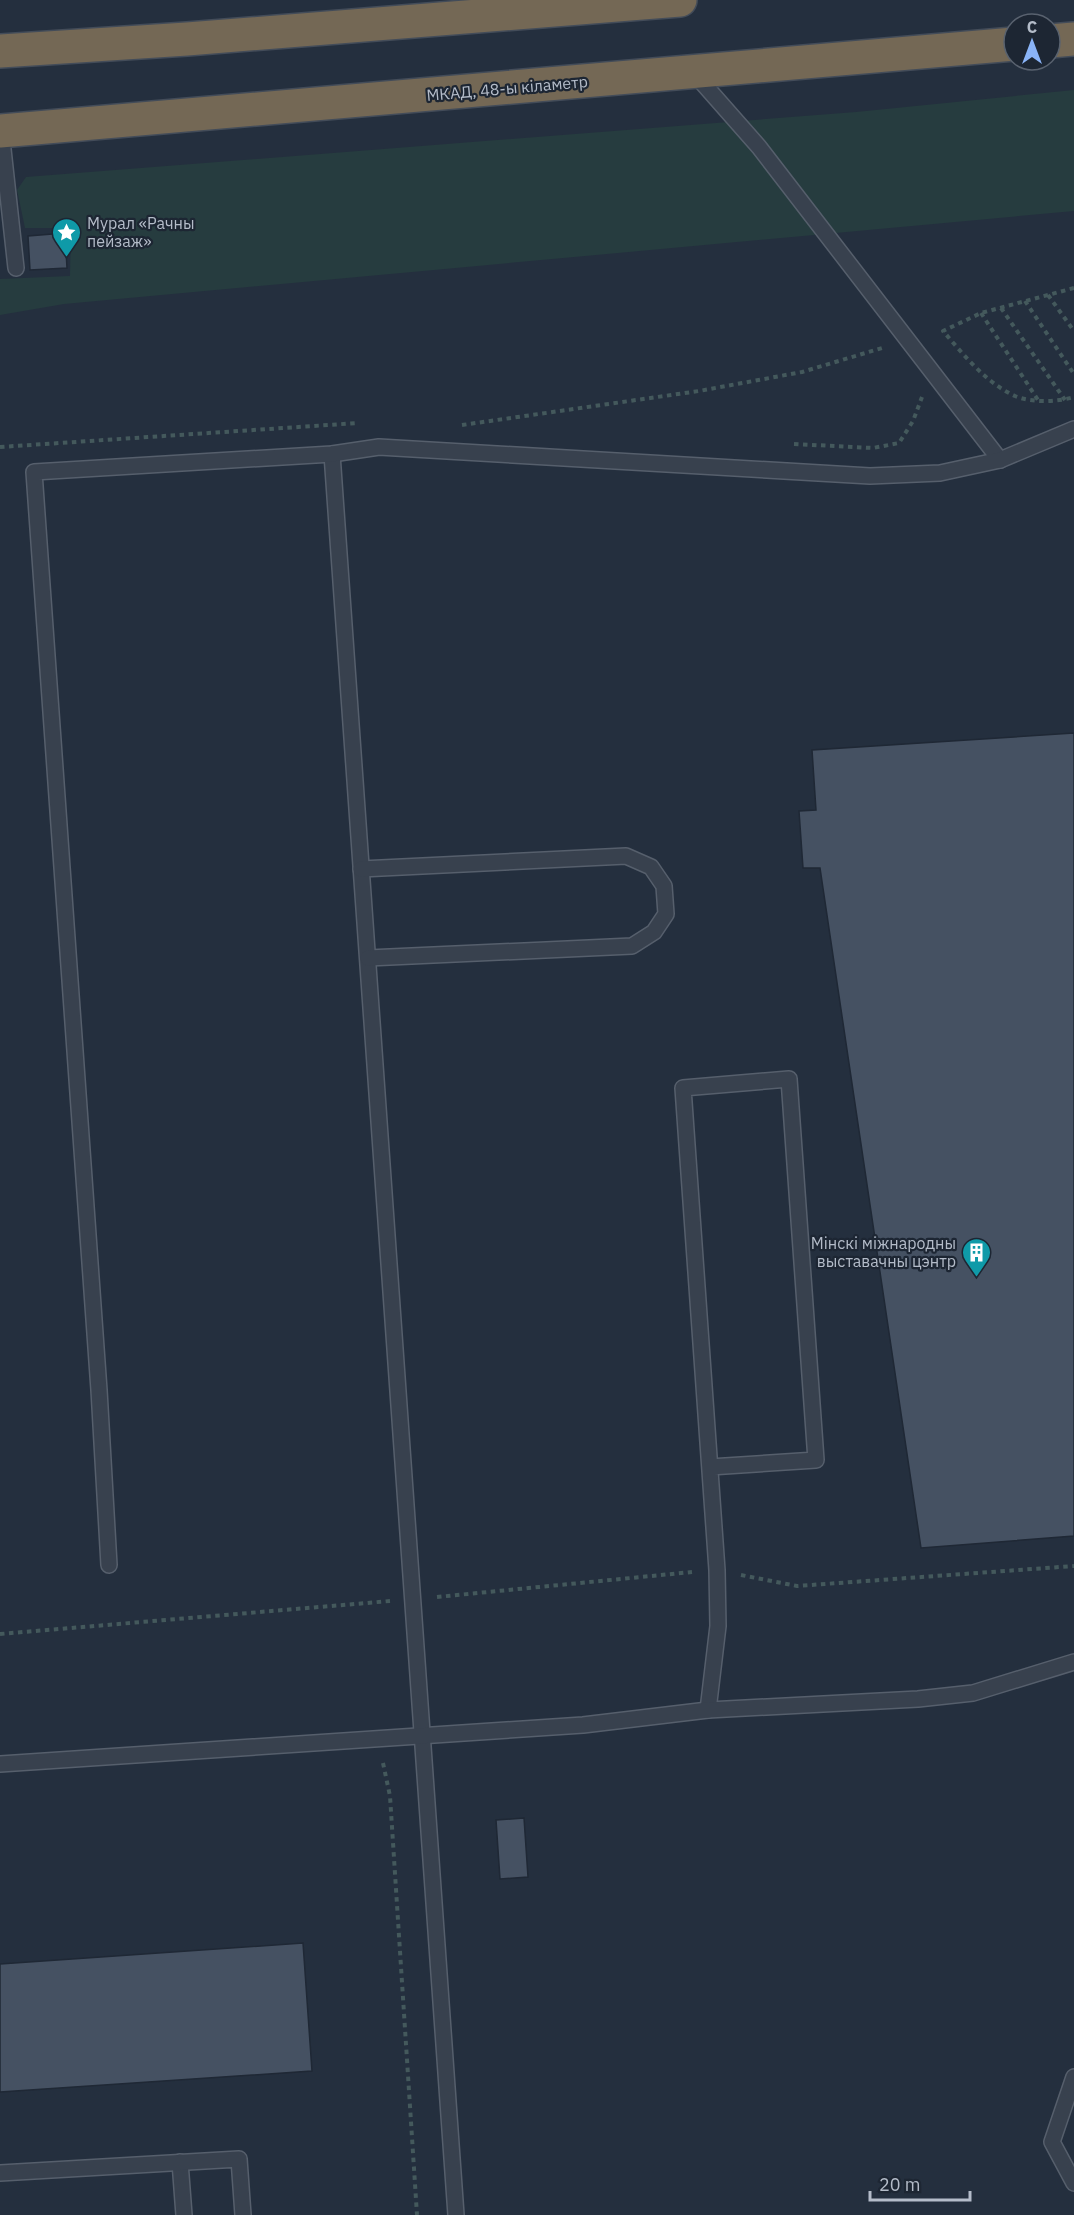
<svg xmlns="http://www.w3.org/2000/svg" width="1074" height="2215" font-family="'IBM Plex Sans',sans-serif">
  <style>
    .green { fill: #263c3f }
    .building { fill: #455162; stroke: #1f2835; stroke-width: 1.5 }
    .lines { fill: none; stroke-linecap: round; stroke-linejoin: round }
    .lane-casing { stroke: #565f6c; stroke-width: 18 }
    .highway-casing { stroke: #434c59; stroke-width: 36 }
    .path { stroke: #44595c; stroke-width: 4; stroke-dasharray: 4.5 4.5; stroke-linecap: butt }
    .lane { stroke: #38414e; stroke-width: 15 }
    .highway { stroke: #746855; stroke-width: 33 }
    .labels { text-anchor: middle; stroke-width: 4.5; stroke-linejoin: round; paint-order: stroke }
    .street-label { font-size: 16px; fill: #b4bcc9; stroke: #1d2633 }
    .poi-label { font-size: 16px; fill: #b4bcc9; stroke: #1d2633; text-anchor: start }
  </style>
  <rect width="100%" height="100%" fill="#242f3e"/>
  <polygon class="green" points="1074,90 1074,211 64,304 0,315 0,279 70,276 71,228 25,228 17,190 26,177 856,112"/>
  <g class="building">
    <polygon points="65,233 67,268 30,270 28,236"/>
    <polygon points="1074,733 1074,1536 921,1548 820,868 803,868 799,811 816,810 812,750"/>
    <polygon points="524,1818 528,1877 500,1879 496,1820"/>
    <polygon points="303,1943 312,2071 0,2092 0,1964"/>
  </g>
  <g class="lines">
    <defs>
      <g id="lane">
        <polyline points="693,72 759,147 1000,460"/>
        <polyline points="1,131 16,268"/>
        <polyline points="332,454 456,2215"/>
        <polyline points="361,869 626,856 651,867 664,886 666,914 654,932 632,946 368,958"/>
        <polyline points="109,1565 99,1390 34,472 332,454 379,447 870,476 940,473 1000,460 1074,429"/>
        <polyline points="708,1710 718,1626 717,1570 683,1088 789,1079 816,1460 710,1467"/>
        <polyline points="0,1764 583,1725 708,1710 918,1699 973,1693 1074,1662"/>
        <polyline points="1074,2077 1052,2142 1074,2183"/>
        <polyline points="180,2162 184,2215"/>
        <polyline points="0,2173 239,2159 243,2215"/>
      </g>
      <g id="highway">
        <polyline points="1050,41 1074,39"/>
        <polyline points="0,51 187,39 680,0"/>
        <polyline points="0,131 1014,44"/>
      </g>
    </defs>
    <use href="#lane" class="lane-casing"/>
    <use href="#highway" class="highway-casing"/>
    <g class="path">
      <path d="M1074,288l-93,25 -38,18c20,23 43,52 72,65 16,7 42,6 59,1"/>
      <polyline points="1048,295 1074,331"/>
      <polyline points="1025,301 1074,374"/>
      <polyline points="1001,308 1065,400"/>
      <polyline points="981,313 1038,400"/>
      <polyline points="462,425 699,391 802,372 882,348"/>
      <polyline points="794,444 873,448 899,443 913,421 922,397"/>
      <polyline points="0,447 358,423"/>
      <polyline points="741,1575 797,1586 1074,1566"/>
      <polyline points="437,1597 692,1572"/>
      <polyline points="0,1634 390,1601"/>
      <polyline points="383,1763 390,1796 417,2215"/>
    </g>
    <use href="#lane" class="lane"/>
    <use href="#highway" class="highway"/>
  </g>
  <defs>
    <symbol id="sight-pin" viewBox="-11 -11 22 30"><path d="M0 17L-7.5 6A9.5 9.5 0 1 1 7.5 6Z" fill="#0f9aa8" stroke="#1d2633"/><path d="M0-6L1.8-2.2L6-1.7L2.9 1.2L3.7 5.4L0 3.3L-3.7 5.4L-2.9 1.2L-6-1.7L-1.8-2.2Z" fill="#fff"/></symbol>
    <symbol id="building-pin" viewBox="-11 -11 22 30"><path d="M0 17L-7.5 6A9.5 9.5 0 1 1 7.5 6Z" fill="#0f9aa8" stroke="#1d2633"/><path d="M-4-6H4V6H1V3H-1V6H-4ZM-2.5-4.3h1.7v1.8h-1.7ZM.8-4.3h1.7v1.8H.8ZM-2.5-1h1.7V.8h-1.7ZM.8-1h1.7V.8H.8Z" fill="#fff"/></symbol>
  </defs>
  <g fill-rule="evenodd">
    <use href="#sight-pin" x="50" y="216" width="33" height="45"/>
    <use href="#building-pin" x="960" y="1236" width="33" height="45"/>
  </g>
  <g class="labels">
    <g class="street-label">
      <text transform="translate(507 88) rotate(-5)" y="6">МКАД, 48-ы кіламетр</text>
    </g>
    <g class="poi-label">
      <text x="87" y="229">Мурал «Рачны<tspan x="87" dy="18">пейзаж»</tspan></text>
      <text x="956" y="1249" text-anchor="end">Мінскі міжнародны<tspan x="956" dy="18">выставачны цэнтр</tspan></text>
    </g>
  </g>
  <g transform="translate(1032 42)"><circle r="28" fill="#1d2633" stroke="#59626f" stroke-width="1.5"/>
  <path d="M0-4.5L10 22L0 15L-10 22Z" fill="#8ab4f8"/>
  <text y="-9" font-size="16" font-weight="bold" text-anchor="middle" fill="#b4bcc9">С</text>
  </g>
  <path d="M870 2191v9h100v-9" fill="none" stroke="#b4bcc9" stroke-width="3"/>
  <text x="879" y="2191" font-size="18" fill="#b4bcc9" stroke="#1d2633" stroke-width="4.5" paint-order="stroke">20 m</text>
</svg>
